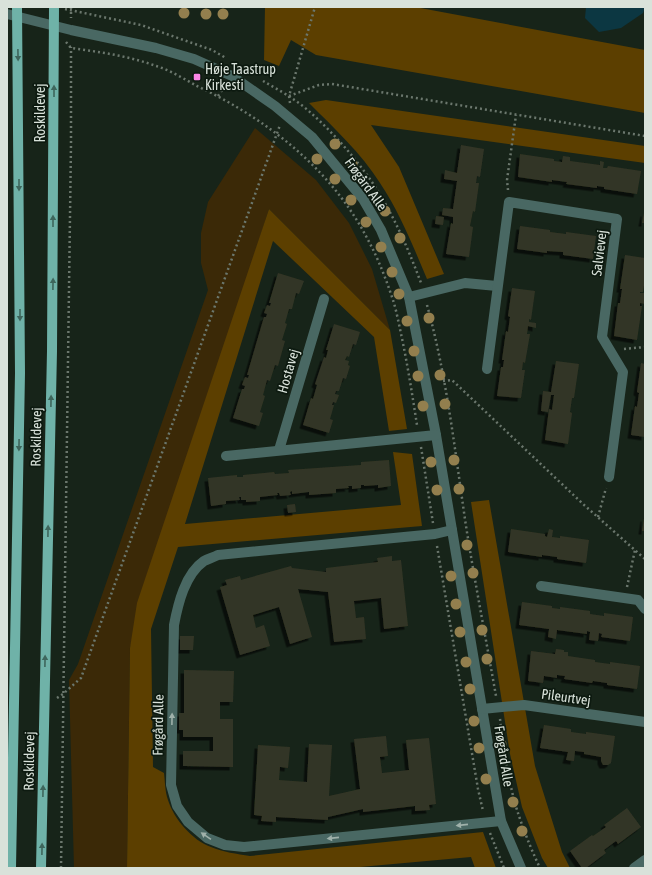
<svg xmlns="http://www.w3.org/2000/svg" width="652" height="875" font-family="'Asap Condensed',sans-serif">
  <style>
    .green { fill: #3b2907 }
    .forest { fill: #5c3f00 }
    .water { fill: #0c3742 }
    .building { fill: #333525; filter: url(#shadow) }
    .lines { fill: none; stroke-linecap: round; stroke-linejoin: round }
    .path { stroke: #6b776d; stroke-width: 2.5; stroke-dasharray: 2 3; stroke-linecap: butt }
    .minor { stroke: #496863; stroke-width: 10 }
    .major { stroke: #6fb2a8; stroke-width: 10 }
    .tree { fill: #937f4e }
    .oneway { fill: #3e665c }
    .oneway2 { fill: #9fb1aa }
    .poi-dot { fill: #fb87e6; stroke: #0d1a10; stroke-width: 1.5 }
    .labels { text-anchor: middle; stroke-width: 3.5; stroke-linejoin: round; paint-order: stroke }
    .poi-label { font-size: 14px; fill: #d9e2da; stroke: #0d1a10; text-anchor: start }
    .street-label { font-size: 14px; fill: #d9e2da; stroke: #0d1a10 }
  </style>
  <defs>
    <filter id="shadow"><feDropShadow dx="-3.5" dy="3.5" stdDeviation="0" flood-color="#0009"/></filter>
  </defs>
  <rect width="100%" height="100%" fill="#172419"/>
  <polygon class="green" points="255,128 316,180 349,223 372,269 390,330 269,209 130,648 127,868 74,868 69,680 78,664 208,290 201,263 201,233 208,202"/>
  <g class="forest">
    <polygon points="265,7 415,7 645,50 645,113 316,55 291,40 279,66 264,60"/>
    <path d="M326,100l319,46v17l-274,-38 28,42 45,107 -17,5c-14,-33 -27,-66 -47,-96 -19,-30 -46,-55 -71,-80z"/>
    <path d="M269,209l121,121 17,99 -18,2 -15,-94 -101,-96 -88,283 216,-19 -8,-53 19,2 10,72 -244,21 -27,82 2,138 11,6c1,8 1,19 4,27 6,19 24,40 43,47 12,5 26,7 39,9l233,-24 13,36h-21l-4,-11 -122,11h-222l3,-220 7,-45z"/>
    <polygon points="489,500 535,766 562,852 570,868 548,868 542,858 522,807 510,754 471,502"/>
  </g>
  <polygon class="water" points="586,7 645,7 643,13 621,28 599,32 585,18"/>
  <g class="building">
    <polygon points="461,145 484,149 480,177 477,176 476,183 479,183 475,212 473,211 470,226 473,227 469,257 446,254 451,223 453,224 453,217 442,215 443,208 453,209 457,181 444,179 445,170 457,173"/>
    <polygon points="520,154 554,159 554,161 562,162 563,156 570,157 570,161 600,165 600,161 604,162 603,168 607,168 608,166 641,171 637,194 604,189 604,187 597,186 597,188 566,184 567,182 552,180 552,182 518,177"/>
    <polygon points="644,213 645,213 645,223 642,223"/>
    <polygon points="436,216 444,217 443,225 435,224"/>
    <polygon points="520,226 550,230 550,232 566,234 566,232 596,236 593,259 563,255 563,252 547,251 547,253 517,249"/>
    <polygon points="625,255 645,258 645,279 643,292 640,292 640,293 645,293 645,304 640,303 640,306 642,306 637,340 614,336 618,303 620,303 622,289 620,289"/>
    <polygon points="278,273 304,281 299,294 296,293 292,309 289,309 285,323 287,324 282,340 285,341 278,366 275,365 270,381 267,380 263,395 265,396 260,412 263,413 259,426 233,418 242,389 244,389 245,386 242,385 245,377 248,378 249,375 247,375 264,317 266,317 267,314 264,313 267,305 270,306 271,303 269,303"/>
    <polygon points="512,288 535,291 531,320 529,319 529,322 536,323 536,328 528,326 527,334 530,334 525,363 523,362 522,370 525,370 521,398 497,396 501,367 503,367 504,360 502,360 506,331 508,332 510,317 508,316"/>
    <polygon points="334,324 360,332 356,345 353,344 349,357 347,356 345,360 349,361 348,365 350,366 346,379 343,378 339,391 336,391 335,394 339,395 336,403 333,402 332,405 334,405 330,419 333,420 329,433 303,425 311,398 313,399 317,385 315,384 324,357 326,358 328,350 326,350"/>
    <polygon points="556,361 579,364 574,398 572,398 570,412 572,413 568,444 545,440 549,409 552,410 554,395 551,395 548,412 541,411 543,391 551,392"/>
    <polygon points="641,363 645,364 645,437 631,435 635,406 637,407 639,393 637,392"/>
    <polygon points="389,460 391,486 378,488 378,485 364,486 364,485 361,485 361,488 352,489 352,486 348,486 349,488 336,489 336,493 309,495 309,492 292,494 292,491 290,492 291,495 280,496 279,493 277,493 278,495 260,497 260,501 246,502 246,500 241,500 241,497 239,497 240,500 226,501 226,504 211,506 208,478 237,475 237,477 243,477 243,475 274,472 275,474 289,473 288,470 361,465 361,462"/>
    <polygon points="295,504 296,512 288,513 287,505"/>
    <polygon points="644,518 645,518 645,531 642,531"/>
    <polygon points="511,529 545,534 545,536 547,537 549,529 553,530 552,537 560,538 560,536 589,540 586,563 557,559 557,557 542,555 542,557 508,552"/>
    <polygon points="392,556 392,561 401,560 408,626 384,629 381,598 354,601 356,618 364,617 366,639 334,642 328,592 298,589 312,637 290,644 279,607 253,615 256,628 264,625 270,646 240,655 220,587 227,585 225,580 240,576 241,580 291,566 292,568 326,572 326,568 378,562 377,558"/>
    <polygon points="522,602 552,606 552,608 560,609 560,607 590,611 590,614 604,616 604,613 633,617 630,641 601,637 602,634 599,633 598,641 589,640 590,632 587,631 587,634 557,630 556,639 548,637 549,629 519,625"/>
    <polygon points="180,636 194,636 193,650 180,650"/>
    <polygon points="556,649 564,650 564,652 568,652 568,656 595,660 595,662 610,664 610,662 640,666 637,689 607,685 607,683 593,681 592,683 564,679 565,676 557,675 557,678 544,676 543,683 528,681 531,651 555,654"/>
    <polygon points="184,670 234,671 233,702 220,702 220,719 233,719 233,767 183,766 183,751 213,751 213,737 183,737 183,730 179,730 179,713 184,713"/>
    <polygon points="544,725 571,729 571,732 586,734 586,732 615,736 611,763 608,765 603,765 601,761 601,757 584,754 584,752 575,751 574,761 566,760 568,752 540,748"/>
    <polygon points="386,736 388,756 380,757 382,773 409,770 406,740 429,738 436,804 429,805 430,810 415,811 415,806 363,812 363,809 328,817 328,820 276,817 276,822 261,821 262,816 254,815 258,745 290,747 288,768 280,767 279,780 307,782 309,744 332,745 329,796 360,789 354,739"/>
    <polygon points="627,808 641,827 618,844 616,841 604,850 606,853 586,868 582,868 570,851 592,835 593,836 606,827 604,825"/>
  </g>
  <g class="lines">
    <g class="path">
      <polyline points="71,7 71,18"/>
      <polyline points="65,9 141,25 212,50 226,58"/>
      <path d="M66,42l5,6c29,4 58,8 85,18 14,4 28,13 41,20 70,33 134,83 170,152 11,20 19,41 26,62 3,9 5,20 7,29 7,32 12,64 17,96"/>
      <path d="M263,81c16,9 34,19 48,32 27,24 58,60 75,92 14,25 25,51 35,78"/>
      <polyline points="218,96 225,86"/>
      <polyline points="289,96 319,85 332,84 645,136"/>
      <polyline points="290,103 289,96 315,7"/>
      <polyline points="508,190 507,180 516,115"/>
      <path d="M427,305c20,72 28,147 39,221 9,57 20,113 30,170"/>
      <polyline points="624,349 645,347"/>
      <polyline points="443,381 452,380 583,504 645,559"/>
      <polyline points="421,447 433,523"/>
      <polyline points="598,517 606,488"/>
      <polyline points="437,546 478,789 483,811"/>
      <polyline points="627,587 635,550"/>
      <polyline points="57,698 63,694 81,678 280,125"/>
      <path d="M500,719c4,31 9,68 19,97 6,18 13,35 21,52"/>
      <polyline points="490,833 504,868"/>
      <polyline points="61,868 71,144 71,47"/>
    </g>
    <g class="minor">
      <polyline points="7,14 71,30 156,48 194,59 232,76 275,106 312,137 363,199 381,230 409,297 436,435 501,821 521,868"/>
      <polyline points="409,297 465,283 497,286"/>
      <polyline points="487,369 509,202 617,219 602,337 623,372 609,477"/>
      <polyline points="279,450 324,299"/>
      <polyline points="226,456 436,435"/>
      <path d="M452,530l-17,4 -217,21c-4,2 -10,4 -14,6 -19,13 -26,43 -30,64l-3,160 6,21 11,16 19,16 18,7 19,2 257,-26"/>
      <polyline points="541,586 638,600 645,609"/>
      <polyline points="482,709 524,705 645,722"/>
      <polyline points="634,868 645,860"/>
    </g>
    <g class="major">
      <polyline points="11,868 20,373 17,7"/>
      <polyline points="41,868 52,351 54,7"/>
    </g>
  </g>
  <g class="tree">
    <circle cx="184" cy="13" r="5.5"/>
    <circle cx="206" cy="14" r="5.5"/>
    <circle cx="223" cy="14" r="5.5"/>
    <circle cx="335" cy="144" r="5.5"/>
    <circle cx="317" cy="159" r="5.5"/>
    <circle cx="352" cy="164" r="5.5"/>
    <circle cx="335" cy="179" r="5.5"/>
    <circle cx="351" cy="200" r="5.5"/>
    <circle cx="385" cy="211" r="5.5"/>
    <circle cx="366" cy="222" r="5.5"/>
    <circle cx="400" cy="238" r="5.5"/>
    <circle cx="381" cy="247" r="5.5"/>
    <circle cx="392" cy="272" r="5.5"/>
    <circle cx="399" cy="294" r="5.5"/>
    <circle cx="429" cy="318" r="5.5"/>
    <circle cx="407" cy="321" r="5.5"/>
    <circle cx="414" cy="351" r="5.5"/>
    <circle cx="440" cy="375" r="5.5"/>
    <circle cx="418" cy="376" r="5.5"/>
    <circle cx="445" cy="404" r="5.5"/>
    <circle cx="423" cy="406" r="5.5"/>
    <circle cx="454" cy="460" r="5.5"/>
    <circle cx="431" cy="462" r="5.5"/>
    <circle cx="459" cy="489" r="5.5"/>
    <circle cx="437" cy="490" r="5.5"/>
    <circle cx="467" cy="545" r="5.5"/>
    <circle cx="473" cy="573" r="5.5"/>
    <circle cx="451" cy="576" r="5.5"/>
    <circle cx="456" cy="604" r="5.5"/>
    <circle cx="482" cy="630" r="5.5"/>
    <circle cx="460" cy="632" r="5.5"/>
    <circle cx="487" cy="659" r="5.5"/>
    <circle cx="466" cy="662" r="5.5"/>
    <circle cx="470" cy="689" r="5.5"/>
    <circle cx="474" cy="721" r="5.5"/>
    <circle cx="501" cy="744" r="5.5"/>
    <circle cx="479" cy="748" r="5.5"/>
    <circle cx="486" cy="779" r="5.5"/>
    <circle cx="513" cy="802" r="5.5"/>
    <circle cx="522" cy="831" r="5.5"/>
  </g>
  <defs><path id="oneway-solid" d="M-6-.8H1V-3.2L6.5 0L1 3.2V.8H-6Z"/></defs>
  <g class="oneway">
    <use href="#oneway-solid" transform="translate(18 55) rotate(89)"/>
    <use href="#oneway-solid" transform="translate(54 91) rotate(-90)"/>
    <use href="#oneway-solid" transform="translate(19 185) rotate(90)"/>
    <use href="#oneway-solid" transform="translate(53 221) rotate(-90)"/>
    <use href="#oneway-solid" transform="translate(53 284) rotate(-89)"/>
    <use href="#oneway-solid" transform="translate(20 315) rotate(90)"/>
    <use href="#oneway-solid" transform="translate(51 401) rotate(-89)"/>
    <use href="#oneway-solid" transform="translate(19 445) rotate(91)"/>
    <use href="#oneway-solid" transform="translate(48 531) rotate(-89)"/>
    <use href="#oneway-solid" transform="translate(45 661) rotate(-89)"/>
    <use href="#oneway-solid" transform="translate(43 791) rotate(-89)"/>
    <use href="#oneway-solid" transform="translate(42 849) rotate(-89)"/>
  </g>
  <g class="oneway2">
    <use href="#oneway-solid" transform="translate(172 719) rotate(-89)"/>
    <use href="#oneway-solid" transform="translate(462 825) rotate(174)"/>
    <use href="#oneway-solid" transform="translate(206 836) rotate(-146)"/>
    <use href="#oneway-solid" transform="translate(333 838) rotate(174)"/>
  </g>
  <rect class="poi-dot" x="193" y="73" width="8" height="8" rx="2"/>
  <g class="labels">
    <g class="poi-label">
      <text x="205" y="74">Høje Taastrup<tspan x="205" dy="16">Kirkesti</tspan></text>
    </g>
    <g class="street-label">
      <text transform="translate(40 113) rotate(-90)" y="5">Roskildevej</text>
      <text transform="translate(366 184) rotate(54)" y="5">Frøgård Alle</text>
      <text transform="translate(599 253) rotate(-83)" y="5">Salvievej</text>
      <text transform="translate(288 371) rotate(-74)" y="5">Hostavej</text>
      <text transform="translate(36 437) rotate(-89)" y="5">Roskildevej</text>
      <text transform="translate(566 697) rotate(8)" y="5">Pileurtvej</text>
      <text transform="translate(158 725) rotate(-89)" y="5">Frøgård Alle</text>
      <text transform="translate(504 756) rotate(81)" y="5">Frøgård Alle</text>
      <text transform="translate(29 761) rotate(-89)" y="5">Roskildevej</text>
    </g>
  </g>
  <rect width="652" height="875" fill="none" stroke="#d9e2da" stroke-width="16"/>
</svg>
